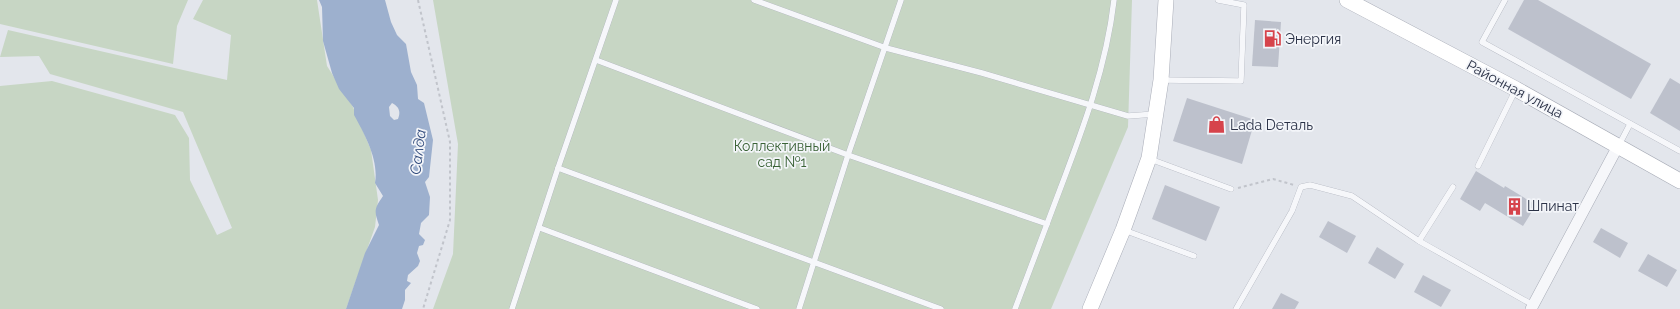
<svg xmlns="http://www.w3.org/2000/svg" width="1680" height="309" font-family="Raleway,sans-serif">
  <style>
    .green { fill: #c7d6c4 }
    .water { fill: #9db0ce; fill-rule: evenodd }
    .building { fill: #bdc1cc }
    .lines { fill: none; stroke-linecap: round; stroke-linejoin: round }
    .lane-casing { stroke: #a8acb7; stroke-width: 6 }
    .street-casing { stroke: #a8acb7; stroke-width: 12 }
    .secondary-casing { stroke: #a8acb7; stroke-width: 16 }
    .path { stroke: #c1c4cb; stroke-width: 2; stroke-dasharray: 3 3; stroke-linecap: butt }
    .lane { stroke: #f6f7fa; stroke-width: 5.5 }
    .street { stroke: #f6f7fa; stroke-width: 11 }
    .secondary { stroke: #fff; stroke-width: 15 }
    .labels { text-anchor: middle; stroke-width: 3.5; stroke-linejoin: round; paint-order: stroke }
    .poi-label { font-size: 14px; fill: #2a3146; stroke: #f3f5f9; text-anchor: start }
    .street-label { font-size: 14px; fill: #2a3146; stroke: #f3f5f9 }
    .park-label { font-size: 14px; fill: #3a6236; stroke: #f3f5f9 }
    .water-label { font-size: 15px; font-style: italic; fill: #314b7c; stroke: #f3f5f9 }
  </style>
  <rect width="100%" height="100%" fill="#e3e6ec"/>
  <g class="green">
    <polygon points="0,0 188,0 177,26 173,64 0,24"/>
    <polygon points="203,0 317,0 327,66 353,107 371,150 378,200 375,227 346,309 0,309 0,86 52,81 175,115 189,138 190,180 217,235 232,228 183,112 50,74 39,56 0,57 8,30 227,80 231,35 193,19"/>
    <polygon points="433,0 1132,0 1128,127 1051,309 433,309 453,254 458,144"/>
  </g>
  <path class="water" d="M319,0h66l6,22 6,13 9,9 5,28 6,13 1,14 6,4 9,37 -4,37 -4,5 5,15 -1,18 -8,8 -2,11 6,6 -2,5 -4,1 -2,7 3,8 -2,5 -10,9 -1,6 4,2 -6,7v10l-3,9h-56l19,-56 14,-28c-5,-14 -5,-16 4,-29l-8,-13c4,-23 -10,-48 -21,-68v-7l-15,-19 -7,-16 -9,-32 -1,-34zM392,103c7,4 9,8 6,16l-4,1 -4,-4 -1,-9z"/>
  <g class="building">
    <polygon points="1524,0 1538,0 1651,64 1631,99 1508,29"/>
    <polygon points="1255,20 1281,22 1278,67 1252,66"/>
    <polygon points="1670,78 1680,84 1680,131 1650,113"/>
    <polygon points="1187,98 1255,120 1242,164 1173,141"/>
    <polygon points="1476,171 1504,188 1505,186 1536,205 1523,226 1485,203 1480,211 1460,199"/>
    <polygon points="1165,185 1220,207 1206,241 1152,219"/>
    <polygon points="1328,221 1356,236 1347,253 1319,237"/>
    <polygon points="1601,228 1628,243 1620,258 1593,242"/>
    <polygon points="1377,247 1404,264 1395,279 1368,263"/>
    <polygon points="1648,254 1677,270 1667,287 1638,271"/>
    <polygon points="1423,275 1451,290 1441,307 1414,292"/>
    <polygon points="1281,293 1299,302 1295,309 1272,309"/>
  </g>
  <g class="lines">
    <defs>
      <g id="lane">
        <polyline points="754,0 886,48 982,73 1128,116 1155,114"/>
        <polyline points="1505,0 1482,42 1680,151"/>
        <path d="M596,60l252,95 199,69c27,-73 58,-145 67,-224"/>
        <polyline points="1161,80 1241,81 1244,5 1218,0"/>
        <polyline points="1619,145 1630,124"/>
        <polyline points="1150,159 1231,189"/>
        <polyline points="1478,166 1515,91"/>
        <polyline points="558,168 941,309"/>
        <polyline points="540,228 757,309"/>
        <polyline points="1124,230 1194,256"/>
        <polyline points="1419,241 1453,187"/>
        <polyline points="512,309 558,168 616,0"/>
        <polyline points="799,309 848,155 901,0"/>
        <polyline points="1015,309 1047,224"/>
        <polyline points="1236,309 1292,211 1301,187 1310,185 1352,196 1419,241 1533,305"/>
      </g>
      <polyline id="street" points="1531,309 1618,146"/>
      <g id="secondary">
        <polyline points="1347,0 1516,89 1680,181"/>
        <polyline points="1090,309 1123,230 1149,158 1161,80 1166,0"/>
      </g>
    </defs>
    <use href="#lane" class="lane-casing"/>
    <use href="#street" class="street-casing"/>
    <use href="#secondary" class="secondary-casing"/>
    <g class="path">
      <polyline points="418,0 450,142 450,220 423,309"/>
      <polyline points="1238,188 1273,179 1294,185"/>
    </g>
    <use href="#lane" class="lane"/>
    <use href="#street" class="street"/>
    <use href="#secondary" class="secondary"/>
  </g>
  <defs>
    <symbol id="fuel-bare" viewBox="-9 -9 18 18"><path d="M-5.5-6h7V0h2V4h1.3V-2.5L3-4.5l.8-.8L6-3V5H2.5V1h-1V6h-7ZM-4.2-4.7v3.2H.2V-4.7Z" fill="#d6434b" stroke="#f3f5f9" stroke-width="2.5" paint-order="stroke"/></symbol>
    <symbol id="shop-bare" viewBox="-9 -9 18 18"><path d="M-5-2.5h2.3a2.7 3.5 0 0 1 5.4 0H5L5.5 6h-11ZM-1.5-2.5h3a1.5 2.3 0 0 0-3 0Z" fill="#d6434b" stroke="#f3f5f9" stroke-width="2.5" paint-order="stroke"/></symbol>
    <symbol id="building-bare" viewBox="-9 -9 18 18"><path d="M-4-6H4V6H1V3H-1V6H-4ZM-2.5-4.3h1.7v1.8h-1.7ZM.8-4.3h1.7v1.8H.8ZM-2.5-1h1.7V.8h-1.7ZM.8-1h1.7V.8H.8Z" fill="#d6434b" stroke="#f3f5f9" stroke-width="2.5" paint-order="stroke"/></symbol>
  </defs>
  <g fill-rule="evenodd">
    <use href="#fuel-bare" x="1260" y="26" width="25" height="25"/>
    <use href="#shop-bare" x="1204" y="112" width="25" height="25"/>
    <use href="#building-bare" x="1502" y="194" width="25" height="25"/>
  </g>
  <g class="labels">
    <g class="poi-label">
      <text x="1285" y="44">Энергия</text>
      <text x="1230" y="130">Lada Dеталь</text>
      <text x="1527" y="211">Шпинат</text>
    </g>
    <g class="street-label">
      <text transform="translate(1515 89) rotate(28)" y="5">Районная улица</text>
    </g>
    <g class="park-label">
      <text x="782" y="151">Коллективный<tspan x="782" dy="16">сад №1</tspan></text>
    </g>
    <g class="water-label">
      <text transform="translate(418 152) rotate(-83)" y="5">Салда</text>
    </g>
  </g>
</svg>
